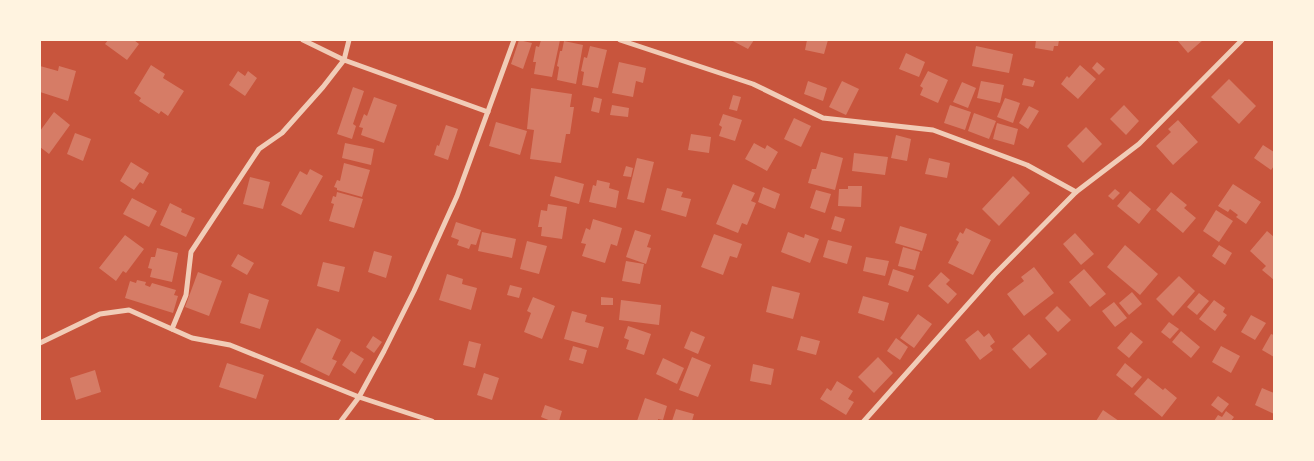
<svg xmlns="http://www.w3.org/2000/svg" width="1314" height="461" font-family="Mulish,sans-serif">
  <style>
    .building { fill: #d67c66 }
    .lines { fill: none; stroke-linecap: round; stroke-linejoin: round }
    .minor { stroke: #f1ccb7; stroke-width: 5 }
  </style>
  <rect width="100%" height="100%" fill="#c8553d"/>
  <g class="building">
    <polygon points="108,40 134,40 139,44 127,60 105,44"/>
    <polygon points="519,40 532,43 523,69 511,64"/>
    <polygon points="541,40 560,40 552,77 534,74 536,62 533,62 536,46 539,47"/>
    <polygon points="731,40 754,40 748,49"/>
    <polygon points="807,40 828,40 824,54 805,50"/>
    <polygon points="1036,40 1059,40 1058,46 1054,46 1053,51 1035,48"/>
    <polygon points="1177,40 1203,40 1188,53"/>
    <polygon points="564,41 583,45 576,84 557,80 559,67 557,66 560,51 562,51"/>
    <polygon points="590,46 607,50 598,88 582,85 584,72 581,71 584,57 587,58"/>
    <polygon points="976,46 1013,54 1009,73 972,66"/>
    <polygon points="906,53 925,62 919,77 899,69"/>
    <polygon points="619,62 646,68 643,83 636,81 633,97 612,93"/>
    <polygon points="1097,62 1105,69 1099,75 1092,68"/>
    <polygon points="151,65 165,74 163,78 184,91 168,116 161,111 159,114 139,101 141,98 134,93"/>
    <polygon points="1080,65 1096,79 1078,99 1061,84 1067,76 1069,78"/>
    <polygon points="40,66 58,71 59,66 76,71 68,101 40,92"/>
    <polygon points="238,71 245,76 248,71 257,78 245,96 229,85"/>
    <polygon points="928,71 948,80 938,103 920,95 923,88 920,86"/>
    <polygon points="1024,78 1035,81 1033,87 1022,85"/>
    <polygon points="1229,79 1256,106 1239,124 1211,97"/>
    <polygon points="808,81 827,88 823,101 804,94"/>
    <polygon points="842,81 859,89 846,115 829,107"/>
    <polygon points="981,81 1004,85 1000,103 977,98"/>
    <polygon points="962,82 976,88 968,108 953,102"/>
    <polygon points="353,87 364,91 353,124 356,126 352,139 337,134"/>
    <polygon points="531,88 572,94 570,107 574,107 570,134 566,134 561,163 530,159 534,130 527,129"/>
    <polygon points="733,95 741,97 737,111 729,109"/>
    <polygon points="374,97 397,105 384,143 361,135 363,128 359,127 364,114 367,116"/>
    <polygon points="594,97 602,99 599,113 591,111"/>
    <polygon points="1005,98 1020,103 1013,123 997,117"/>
    <polygon points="612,105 629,108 628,117 610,115"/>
    <polygon points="950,105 971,112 965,130 944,123"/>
    <polygon points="1124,105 1139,121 1126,135 1110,119"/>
    <polygon points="1029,106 1039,111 1028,129 1019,123"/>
    <polygon points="54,112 70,125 49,154 40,147 40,131"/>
    <polygon points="974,113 996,121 989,139 968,131"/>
    <polygon points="723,114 742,120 735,141 719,136 722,127 719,125"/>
    <polygon points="794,118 811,126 801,147 784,139"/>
    <polygon points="1178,120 1198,142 1173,165 1156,146 1171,132 1168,129"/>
    <polygon points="496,122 527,131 520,155 489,146"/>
    <polygon points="997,123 1018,129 1014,145 993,139"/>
    <polygon points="446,125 458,129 448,160 434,155 437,145 439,146"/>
    <polygon points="1086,127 1102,144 1083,163 1067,146"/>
    <polygon points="75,133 91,139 83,161 67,154"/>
    <polygon points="691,134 711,137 709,153 688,150"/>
    <polygon points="896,135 911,139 907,161 891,158"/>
    <polygon points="345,143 374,149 371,165 342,158"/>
    <polygon points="754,143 765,149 767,145 778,152 767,171 745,159"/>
    <polygon points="1263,145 1274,152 1274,166 1271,170 1254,158"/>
    <polygon points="821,152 843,158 835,190 808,183 812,169 816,169"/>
    <polygon points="854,153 888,157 885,175 852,171"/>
    <polygon points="637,158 654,162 644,203 627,199"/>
    <polygon points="929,158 950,163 947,178 925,174"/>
    <polygon points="131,162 149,173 143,184 140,182 134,190 120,181"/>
    <polygon points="344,163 370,170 362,197 337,190 337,188 334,187 337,180 340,181"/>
    <polygon points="626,166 633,168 631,177 623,176"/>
    <polygon points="310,169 323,176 301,215 281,205 300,171 307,175"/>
    <polygon points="555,176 584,184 579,204 550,196"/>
    <polygon points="1013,176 1030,193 999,226 982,209"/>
    <polygon points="250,177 270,182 263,209 243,204"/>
    <polygon points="597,180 610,183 609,188 619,191 616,208 589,202 593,185 596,186"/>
    <polygon points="733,184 755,193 751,201 756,203 747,225 742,223 738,233 716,224"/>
    <polygon points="1233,184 1261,202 1246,224 1236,217 1238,215 1230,209 1228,212 1218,206"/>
    <polygon points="848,186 862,186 861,207 838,206 839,189 848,189"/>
    <polygon points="763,187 780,194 775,209 758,202"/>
    <polygon points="667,188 683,192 681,197 691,199 686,217 661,210"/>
    <polygon points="1115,189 1120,193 1113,200 1108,196"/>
    <polygon points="816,190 831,194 825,213 810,208"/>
    <polygon points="1130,191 1151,209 1139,224 1117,206"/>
    <polygon points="337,192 363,199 354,228 329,221 334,204 331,203 333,196 336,197"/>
    <polygon points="1171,192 1187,205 1184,208 1196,218 1183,233 1156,210"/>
    <polygon points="132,198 157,211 149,227 123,214"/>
    <polygon points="170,203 182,209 181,212 195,218 186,237 160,225"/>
    <polygon points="548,204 567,207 562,239 541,236 542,227 538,227 541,210 547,211"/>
    <polygon points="1216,210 1233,221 1219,242 1203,231"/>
    <polygon points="835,216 845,219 841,232 831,229"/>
    <polygon points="593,219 622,228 617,246 611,244 605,263 582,256 586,244 581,243 586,228 590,230"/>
    <polygon points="456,222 481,230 476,245 471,244 469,249 457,245 459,240 451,237"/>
    <polygon points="900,226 927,234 922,251 895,243"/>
    <polygon points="966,228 991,240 973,275 948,263 959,242 956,240 960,232 963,234"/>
    <polygon points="635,230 651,235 647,247 651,248 646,264 626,257"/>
    <polygon points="1267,231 1274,237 1274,280 1262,270 1266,266 1250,251"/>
    <polygon points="482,232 516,239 512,258 478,251"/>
    <polygon points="788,232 804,238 805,234 819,239 810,263 781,252"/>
    <polygon points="1075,233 1094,254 1081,265 1063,244"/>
    <polygon points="714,234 742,244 737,258 730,256 723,275 701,267"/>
    <polygon points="125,235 144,249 126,273 123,271 116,281 99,268"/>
    <polygon points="828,240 852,246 847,264 823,257"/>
    <polygon points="527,241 547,246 539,274 520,269"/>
    <polygon points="1125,245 1158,274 1140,295 1107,267"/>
    <polygon points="1219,245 1232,253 1225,265 1212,256"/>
    <polygon points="903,247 920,252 915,270 898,266"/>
    <polygon points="157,248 178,253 172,282 150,277 152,269 148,268 151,257 155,257"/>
    <polygon points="374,251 392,256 386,278 368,272"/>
    <polygon points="238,254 254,263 247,275 231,266"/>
    <polygon points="866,257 889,261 885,276 863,271"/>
    <polygon points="626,261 644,264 640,284 622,281"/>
    <polygon points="323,262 345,267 339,292 317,286"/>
    <polygon points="1034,267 1054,293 1024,316 1007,294 1024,281 1021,277"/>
    <polygon points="893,269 914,276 908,292 888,285"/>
    <polygon points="1084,269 1106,294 1090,307 1069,282"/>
    <polygon points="198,272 222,281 209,316 185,307"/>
    <polygon points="941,272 950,280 946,284 957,294 948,304 928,286"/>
    <polygon points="447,274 463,279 462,284 477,288 471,310 439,300"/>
    <polygon points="1179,276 1195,291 1173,316 1156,299"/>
    <polygon points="137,280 146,282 145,285 150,287 152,283 176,290 174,295 178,296 173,313 125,298 130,281 136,283"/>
    <polygon points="510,285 522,288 519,298 507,295"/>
    <polygon points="772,286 800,293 793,319 766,312"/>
    <polygon points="1132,292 1142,304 1129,315 1119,303"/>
    <polygon points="249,293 269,300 260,329 240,323"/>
    <polygon points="1199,293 1209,301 1197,315 1187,307"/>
    <polygon points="863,296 889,303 884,321 858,313"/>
    <polygon points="533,297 555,306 542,339 524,332 531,313 527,311"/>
    <polygon points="601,297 613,298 613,305 601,305"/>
    <polygon points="621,300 661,305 659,325 619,320"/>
    <polygon points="1214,300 1225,308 1223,312 1227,315 1215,331 1199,319"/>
    <polygon points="1114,302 1127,318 1115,327 1102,311"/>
    <polygon points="1057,306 1071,320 1058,332 1045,318"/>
    <polygon points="572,311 587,315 585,322 604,327 598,348 564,339"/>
    <polygon points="918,314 932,324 914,348 900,338"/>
    <polygon points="1251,315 1266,323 1255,340 1241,332"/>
    <polygon points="1169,322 1179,329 1170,339 1161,332"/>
    <polygon points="628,326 651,334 644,355 626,349 629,340 624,338"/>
    <polygon points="317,328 341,340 332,359 337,361 329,376 300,362"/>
    <polygon points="978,330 984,337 989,333 995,342 990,346 993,350 980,360 965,340"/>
    <polygon points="691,331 705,337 698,354 684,348"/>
    <polygon points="1181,331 1200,347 1191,358 1172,342"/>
    <polygon points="1131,332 1143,342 1129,358 1117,348"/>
    <polygon points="1029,334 1047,354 1030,369 1012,349"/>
    <polygon points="1271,334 1274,335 1274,357 1262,350"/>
    <polygon points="373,336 382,342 374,353 366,347"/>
    <polygon points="801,336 820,341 816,355 797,350"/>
    <polygon points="896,338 908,347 900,360 887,351"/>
    <polygon points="469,341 481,344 475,368 463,365"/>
    <polygon points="573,346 587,350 583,364 569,360"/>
    <polygon points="1221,346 1240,356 1231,373 1212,362"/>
    <polygon points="351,351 364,359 355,374 342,365"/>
    <polygon points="692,357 711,365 698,397 679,390"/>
    <polygon points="878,357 893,373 874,393 858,377"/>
    <polygon points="663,358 684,368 677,384 656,374"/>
    <polygon points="227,363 264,375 256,399 219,387"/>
    <polygon points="1125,363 1142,377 1132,388 1116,375"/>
    <polygon points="753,364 774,369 771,385 750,381"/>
    <polygon points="95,370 101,392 76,400 70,378"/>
    <polygon points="484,373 499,378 492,400 477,395"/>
    <polygon points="1148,378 1163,390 1165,388 1177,398 1162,417 1134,394"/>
    <polygon points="837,381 853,391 848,399 854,402 846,415 820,399 827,388 831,391"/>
    <polygon points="1262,388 1274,393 1274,414 1255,405"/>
    <polygon points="1218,396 1229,404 1222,413 1211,405"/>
    <polygon points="645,398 667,406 663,420 658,419 658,421 637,421"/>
    <polygon points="545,405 562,411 559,421 551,421 541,417"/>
    <polygon points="676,409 694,414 692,421 672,421"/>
    <polygon points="1103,410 1119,421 1096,421"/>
    <polygon points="1226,411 1234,417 1231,421 1214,421 1218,415 1222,417"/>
  </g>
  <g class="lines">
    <g class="minor">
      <polyline points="303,40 344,60 488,112"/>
      <polyline points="620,40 753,84 823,118 933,130 1027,165 1076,192"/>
      <polyline points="172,329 186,295 191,252 259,149 282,133 323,87 344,60 349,40"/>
      <polyline points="40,343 100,314 129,310 192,338 230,345 359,397 432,421"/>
      <polyline points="341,421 359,397 384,351 414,291 457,196 514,40"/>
      <polyline points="864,421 994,275 1076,192 1139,144 1242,40"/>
    </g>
  </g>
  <rect width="1314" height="461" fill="none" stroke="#fff3e0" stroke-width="82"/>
</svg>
